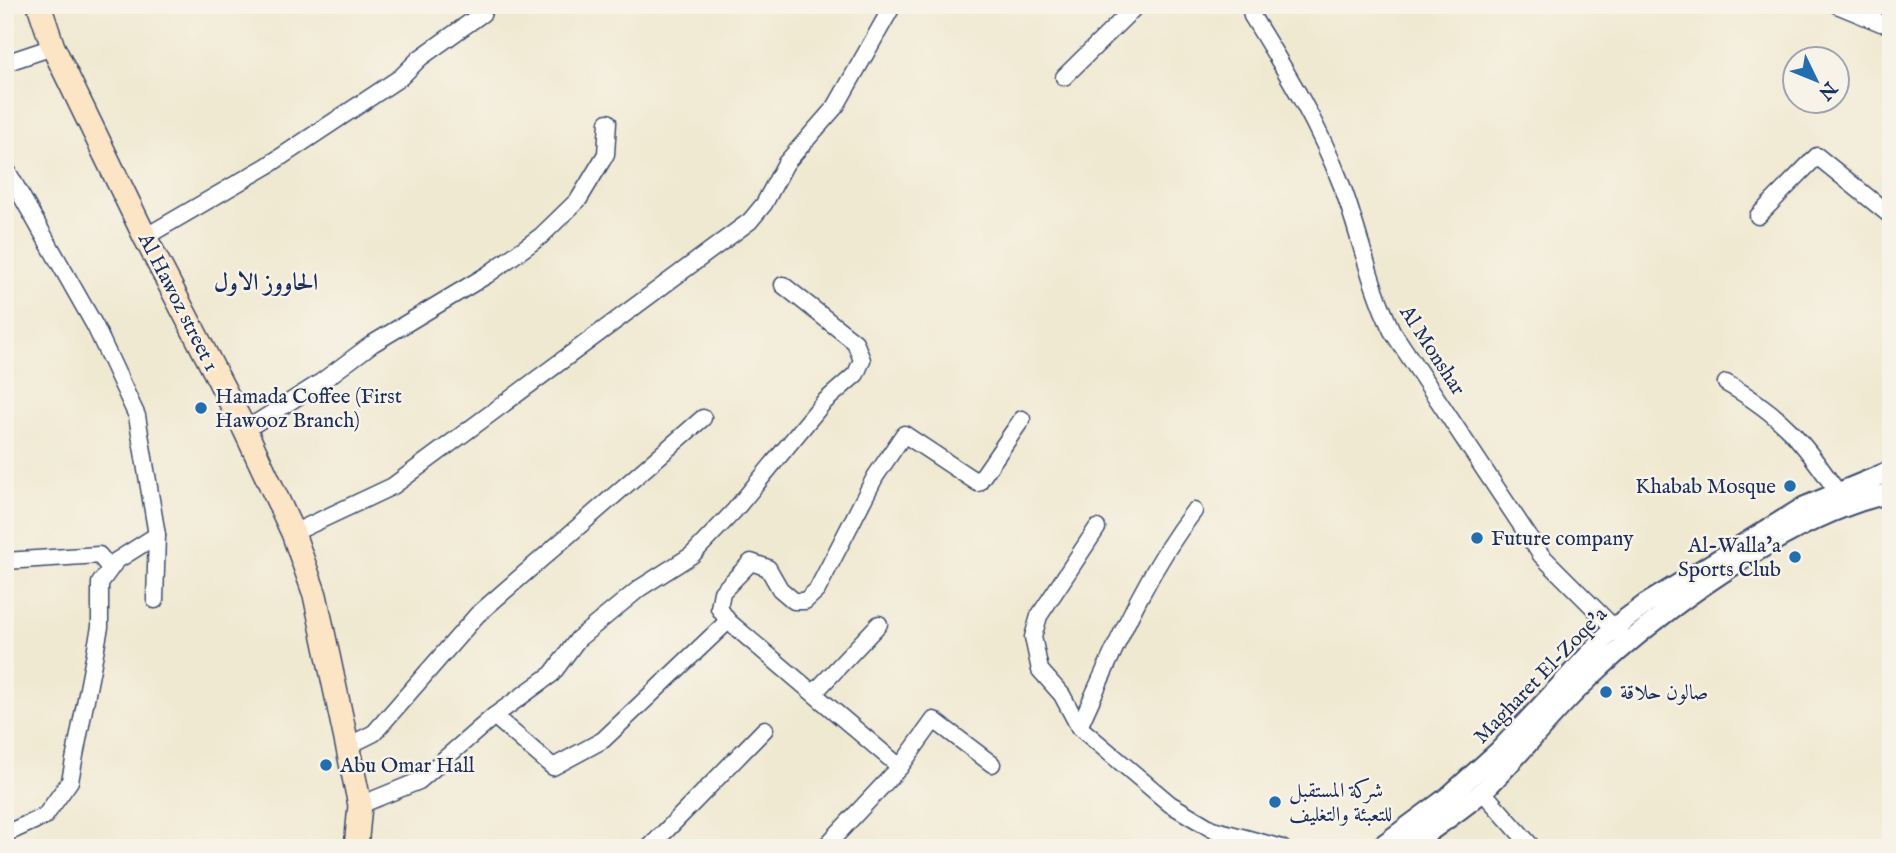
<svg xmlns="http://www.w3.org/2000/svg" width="1896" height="853" font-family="'IM FELL English',Amiri,serif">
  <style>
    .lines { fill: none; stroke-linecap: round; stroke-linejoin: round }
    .minor-casing { stroke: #3b4b6f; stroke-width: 19 }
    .tertiary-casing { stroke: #3b4b6f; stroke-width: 23 }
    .secondary-casing { stroke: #3b4b6f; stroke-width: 26 }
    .minor { stroke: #fff; stroke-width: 16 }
    .tertiary { stroke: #fff; stroke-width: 19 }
    .secondary { stroke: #fce5c4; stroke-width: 23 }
    .poi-dot { fill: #1f6fb2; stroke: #f7f3e8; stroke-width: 2.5 }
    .labels { text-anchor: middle; stroke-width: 5; stroke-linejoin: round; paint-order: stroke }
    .street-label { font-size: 21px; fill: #1b2f5e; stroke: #f7f3e8 }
    .poi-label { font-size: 21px; fill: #1b2f5e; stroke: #f7f3e8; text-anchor: start }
    .quarter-label { font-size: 24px; font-weight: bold; fill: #1b2f5e; stroke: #f7f3e8 }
  </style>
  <rect width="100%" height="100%" fill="#f7f3e8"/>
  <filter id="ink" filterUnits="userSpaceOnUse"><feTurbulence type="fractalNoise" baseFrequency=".0143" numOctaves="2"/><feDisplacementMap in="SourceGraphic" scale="14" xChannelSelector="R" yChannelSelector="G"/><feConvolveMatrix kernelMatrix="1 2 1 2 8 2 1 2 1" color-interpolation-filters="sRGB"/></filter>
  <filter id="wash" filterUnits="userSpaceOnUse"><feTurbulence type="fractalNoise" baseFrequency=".00686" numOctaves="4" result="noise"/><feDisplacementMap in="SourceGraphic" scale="28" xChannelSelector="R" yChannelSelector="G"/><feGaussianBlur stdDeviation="1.57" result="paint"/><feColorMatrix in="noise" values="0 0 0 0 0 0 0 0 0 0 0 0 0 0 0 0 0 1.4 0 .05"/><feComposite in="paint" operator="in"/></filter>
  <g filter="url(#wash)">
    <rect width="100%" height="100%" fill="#f0e9d1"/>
  </g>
  <g filter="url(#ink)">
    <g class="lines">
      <defs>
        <g id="minor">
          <path d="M1250,5l2,11c35,57 66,107 90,170 18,48 27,98 50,145l149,224 80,80"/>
          <polyline points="1837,5 1881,23 1891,23"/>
          <polyline points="5,63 53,47"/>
          <polyline points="1064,77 1137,5"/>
          <polyline points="5,167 95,326 137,416 157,535 155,600"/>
          <polyline points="1758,216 1817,156 1891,216"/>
          <polyline points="145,237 267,166 401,77 420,58 483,13"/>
          <path d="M1726,383c56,32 77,58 112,110"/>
          <polyline points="245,430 321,382 372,344 487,275 541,236 579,199 606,154 608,122"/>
          <polyline points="1097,528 1039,616 1033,637 1040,670 1062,695 1079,727 1170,804 1212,829 1282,848"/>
          <polyline points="293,533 393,486 750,221 764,204 786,163 836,106 893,5"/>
          <polyline points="5,561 99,555 109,567"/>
          <polyline points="815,692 879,624"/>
          <polyline points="494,716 553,767 603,740 728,621"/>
          <path d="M1079,727c35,-76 64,-150 115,-216"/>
          <polyline points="348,746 374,733 477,615 703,418"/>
          <polyline points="900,767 728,621 719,608 722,592 751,562 768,568 780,589 794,601 805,601 817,590 875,477 904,434 978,483 1022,419"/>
          <polyline points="1482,791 1533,848"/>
          <polyline points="360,805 419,781 494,716 552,674 578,639 640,588 692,555 734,511 823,403 856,374 862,360 855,342 783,285"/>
          <polyline points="5,834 45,816 70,781 100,627 100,583 116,561 157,535"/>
          <polyline points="649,848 765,729"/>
          <polyline points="824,848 900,767 934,720 992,764"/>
        </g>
        <g id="tertiary">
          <polyline points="1379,848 1448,797 1499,751 1615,627 1646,604 1804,507 1891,471"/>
          <path d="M1408,848c24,-20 53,-37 76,-58 36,-35 66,-75 102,-109 71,-69 207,-168 305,-188"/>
        </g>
        <polyline id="secondary" points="39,5 53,47 145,237 245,430 293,533 315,595 360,805 356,848"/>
      </defs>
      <use href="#minor" class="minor-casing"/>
      <use href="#tertiary" class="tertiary-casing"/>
      <use href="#secondary" class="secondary-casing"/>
      <use href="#minor" class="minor"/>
      <use href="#tertiary" class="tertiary"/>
      <use href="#secondary" class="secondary"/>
    </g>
  </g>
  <g class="poi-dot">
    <circle cx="201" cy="408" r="7"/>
    <circle cx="1790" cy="486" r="7"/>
    <circle cx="1477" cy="538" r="7"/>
    <circle cx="1795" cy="557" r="7"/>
    <circle cx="1606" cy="692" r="7"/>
    <circle cx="326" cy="765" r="7"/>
    <circle cx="1275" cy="802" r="7"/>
  </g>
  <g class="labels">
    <g class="street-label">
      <text transform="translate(179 302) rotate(63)" y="7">Al Hawoz street 1</text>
      <text transform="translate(1433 350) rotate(57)" y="7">Al Monshar</text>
      <text transform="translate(1540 675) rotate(-46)" y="7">Magharet El-Zoqe'a</text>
    </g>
    <g class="poi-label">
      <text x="215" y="403">Hamada Coffee (First<tspan x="215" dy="24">Hawooz Branch)</tspan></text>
      <text x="1776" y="493" text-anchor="end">Khabab Mosque</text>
      <text x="1491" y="545">Future company</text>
      <text x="1781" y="552" text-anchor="end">Al-Walla’a<tspan x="1781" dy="24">Sports Club</tspan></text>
      <text x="1620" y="699">صالون حلاقة</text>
      <text x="340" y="772">Abu Omar Hall</text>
      <text x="1289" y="797">شركة المستقبل<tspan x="1289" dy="24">للتعبئة والتغليف</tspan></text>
    </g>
    <g class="quarter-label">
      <text x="266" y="290">الحاووز الاول</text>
    </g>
  </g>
  <rect width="1896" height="853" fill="none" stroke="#f7f3e8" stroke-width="28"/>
  <g transform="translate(1816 80) rotate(133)"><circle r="33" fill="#f7f3e8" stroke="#9fa5b1" stroke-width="2"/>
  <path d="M0-5L12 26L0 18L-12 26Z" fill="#1f6fb2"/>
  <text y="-10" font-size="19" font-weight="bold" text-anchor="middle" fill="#1b2f5e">N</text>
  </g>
</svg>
